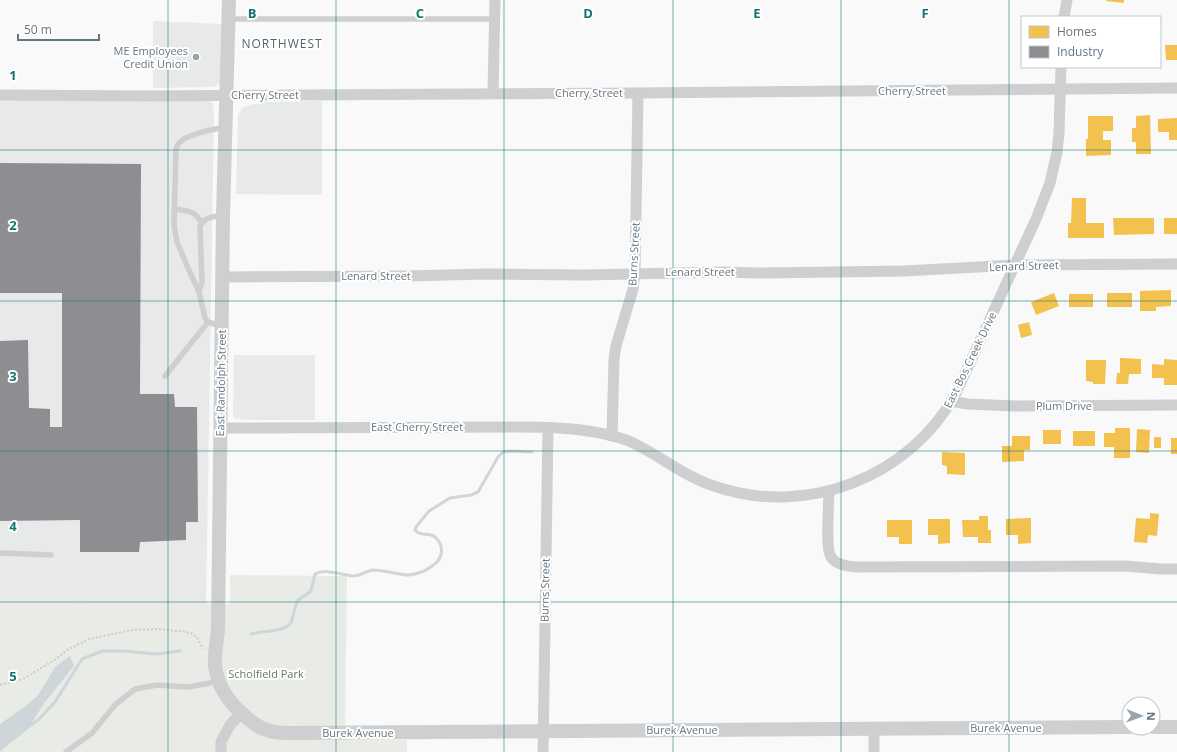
<svg xmlns="http://www.w3.org/2000/svg" width="1177" height="752" font-family="'Open Sans',sans-serif">
  <style>
    .built { fill: #e8e9e9 }
    .green { fill: #e8ebe6 }
    .water { fill: #ced6d9 }
    .homes { fill: #f2c14e }
    .industry { fill: #8d8d92 }
    .lines { fill: none; stroke-linecap: round; stroke-linejoin: round }
    .stream { stroke: #ced6d9; stroke-width: 3 }
    .path { stroke: #cbcccd; stroke-width: 2; stroke-dasharray: 2 2; stroke-linecap: butt }
    .service { stroke: #cecfd0; stroke-width: 5.5 }
    .minor { stroke: #cecfd0; stroke-width: 11 }
    .tertiary { stroke: #cecfd0; stroke-width: 14 }
    .grid { fill: none; stroke: #0f766e; stroke-width: 1; stroke-opacity: 0.55 }
    .poi-dot { fill: #99a4ac; stroke: #fff; stroke-width: 1.5 }
    .labels { text-anchor: middle; stroke-width: 4; stroke-linejoin: round; paint-order: stroke }
    .poi-label { font-size: 11px; fill: #657683; stroke: #fff; text-anchor: end }
    .street-label { font-size: 11px; fill: #657683; stroke: #fff }
    .park-label { font-size: 11px; fill: #687a64; stroke: #fff }
    .neighbourhood-label { font-size: 12px; letter-spacing: 1px; fill: #57646e; stroke: #fff }
    .grid-label { font-size: 13px; text-anchor: middle; font-weight: bold; fill: #0f766e; stroke: #fff; stroke-width: 4; stroke-linejoin: round; paint-order: stroke }
  </style>
  <rect width="100%" height="100%" fill="#f9f9f9"/>
  <g class="built">
    <polygon points="153,21 222,24 220,83 214,87 153,88"/>
    <polygon points="0,100 209,101 213,103 214,118 206,604 0,600"/>
    <polygon points="322,101 322,195 236,194 238,116 242,108 254,104 269,102"/>
    <polygon points="234,355 315,355 315,420 244,420 234,418 233,415"/>
  </g>
  <polygon class="green" points="230,575 347,576 345,740 407,740 407,752 1,752 28,729 45,702 55,667 38,695 27,705 0,724 0,600 230,604"/>
  <polygon class="water" points="70,656 74,666 45,702 28,729 0,752 0,724 27,705 38,695 55,667"/>
  <g class="homes">
    <polygon points="1107,0 1124,0 1124,3 1106,1"/>
    <polygon points="1165,45 1177,45 1177,60 1166,60"/>
    <polygon points="1150,115 1151,154 1136,154 1136,142 1132,142 1132,128 1136,128 1136,116"/>
    <polygon points="1088,116 1113,116 1113,131 1103,131 1103,140 1111,140 1111,155 1086,156 1086,139 1088,139"/>
    <polygon points="1177,118 1177,140 1169,140 1169,132 1158,132 1158,119"/>
    <polygon points="1072,198 1086,198 1086,223 1104,223 1104,238 1068,238 1068,223 1071,223"/>
    <polygon points="1113,218 1154,218 1154,234 1114,235"/>
    <rect x="1164" y="218" width="13" height="16"/>
    <polygon points="1171,290 1171,306 1156,307 1156,311 1140,311 1140,291"/>
    <polygon points="1054,293 1059,306 1036,315 1031,302"/>
    <rect x="1107" y="293" width="25" height="14"/>
    <rect x="1069" y="294" width="24" height="13"/>
    <polygon points="1029,322 1032,335 1021,338 1018,325"/>
    <polygon points="1120,358 1141,359 1141,374 1129,374 1128,384 1116,384 1117,373 1120,373"/>
    <polygon points="1164,359 1177,360 1177,385 1164,385 1164,378 1152,378 1152,364 1164,365"/>
    <polygon points="1086,360 1106,360 1105,384 1093,384 1093,382 1086,381"/>
    <polygon points="1115,428 1130,428 1130,458 1114,458 1114,447 1104,447 1104,433 1115,433"/>
    <polygon points="1137,429 1150,430 1149,453 1136,452"/>
    <rect x="1043" y="430" width="18" height="14"/>
    <rect x="1073" y="431" width="22" height="15"/>
    <polygon points="1012,436 1030,436 1030,450 1024,450 1024,461 1002,462 1002,446 1012,446"/>
    <rect x="1154" y="437" width="7" height="11"/>
    <rect x="1171" y="438" width="6" height="16"/>
    <polygon points="942,452 965,453 965,475 947,474 947,466 942,465"/>
    <polygon points="1150,513 1159,514 1157,536 1148,535 1147,543 1134,542 1136,518 1150,519"/>
    <polygon points="979,516 988,516 988,530 991,530 991,543 978,543 978,537 963,537 962,520 979,520"/>
    <polygon points="1031,518 1031,543 1018,544 1018,535 1006,535 1006,519"/>
    <polygon points="928,519 950,519 950,543 938,544 938,535 928,535"/>
    <polygon points="887,520 912,520 912,544 899,544 899,537 887,537"/>
  </g>
  <polygon class="industry" points="0,163 141,164 140,394 174,394 175,407 197,407 198,522 186,522 186,540 140,542 139,552 80,552 80,520 0,521 0,341 28,340 29,408 50,409 50,427 62,427 62,293 0,293"/>
  <g class="lines">
    <g class="stream">
      <path d="M251,634c12,-4 31,-1 40,-11l6,-22 14,-10 4,-17c12,-6 25,1 38,2 8,0 14,-6 21,-6 11,0 24,5 35,5 8,-1 17,-4 23,-9 11,-7 13,-20 3,-29 -6,-5 -15,0 -20,-7l1,-3 13,-16 21,-13 21,-3 7,-3 20,-35 5,-5 7,-1 22,1"/>
      <polyline points="28,727 38,720 55,702 82,659 102,651 123,651 156,654 180,651"/>
    </g>
    <polyline class="path" points="0,685 23,679 56,659 67,650 89,639 132,630 161,629 186,632 193,634 198,639 203,649"/>
    <g class="service">
      <polyline points="229,19 494,19"/>
      <path d="M174,209c13,2 20,1 27,13"/>
      <path d="M199,292l3,-10 -2,-55c3,-10 13,-10 23,-12"/>
      <path d="M221,326l-13,-4 -3,-4 -6,-26 -11,-24 -11,-26 -3,-17 2,-76c1,-2 2,-5 3,-6 9,-9 35,-14 47,-16"/>
      <polyline points="165,376 208,322"/>
      <polyline points="0,553 51,555"/>
      <polyline points="66,752 92,733 115,705 135,689 157,685 188,687 210,683 218,679"/>
    </g>
    <g class="minor">
      <polyline points="1064,17 1067,0"/>
      <polyline points="493,93 495,0"/>
      <polyline points="0,95 147,96 638,93 1177,88"/>
      <polyline points="223,277 407,276 485,274 585,275 723,272 758,273 904,271 1015,265 1177,264"/>
      <polyline points="951,401 967,404 1015,406 1177,405"/>
      <path d="M221,428l303,-1c35,0 72,2 105,14 29,13 54,35 85,45 91,32 196,-8 242,-93l80,-174 14,-36 7,-31 2,-19 2,-66"/>
      <polyline points="612,436 614,359 616,346 633,289 635,273 638,93"/>
      <path d="M829,491c0,14 -4,56 2,66 5,8 16,9 25,10l269,-1 36,3h16"/>
      <polyline points="874,729 874,752"/>
      <polyline points="221,752 221,742 230,725 241,713"/>
      <polyline points="543,752 548,428"/>
    </g>
    <g class="tertiary">
      <path d="M229,0l-6,215 -5,414c-1,12 -4,25 -3,37 3,22 15,38 31,51 7,6 13,11 21,13 7,3 14,3 22,3l840,-6"/>
      <polyline points="1153,727 1177,727"/>
    </g>
  </g>
  <path class="grid" d="M168,0v752M336,0v752M504,0v752M673,0v752M841,0v752M1009,0v752M0,150h1177M0,301h1177M0,451h1177M0,602h1177"/>
  <circle class="poi-dot" cx="196" cy="57" r="4"/>
  <g class="labels">
    <g class="poi-label">
      <text x="188" y="55">ME Employees<tspan x="188" dy="13">Credit Union</tspan></text>
    </g>
    <g class="street-label">
      <text x="912" y="95">Cherry Street</text>
      <text x="589" y="97">Cherry Street</text>
      <text x="265" y="99">Cherry Street</text>
      <text transform="translate(634 254) rotate(-87)" y="4">Burns Street</text>
      <text transform="translate(1024 266) rotate(-2)" y="4">Lenard Street</text>
      <text x="700" y="276">Lenard Street</text>
      <text x="376" y="280">Lenard Street</text>
      <text transform="translate(970 360) rotate(-64)" y="4">East Bos Creek Drive</text>
      <text transform="translate(221 383) rotate(-89)" y="4">East Randolph Street</text>
      <text x="1064" y="410">Plum Drive</text>
      <text x="417" y="431">East Cherry Street</text>
      <text transform="translate(545 590) rotate(-89)" y="4">Burns Street</text>
      <text x="1006" y="732">Burek Avenue</text>
      <text x="682" y="734">Burek Avenue</text>
      <text x="358" y="737">Burek Avenue</text>
    </g>
    <g class="park-label">
      <text x="266" y="678">Scholfield Park</text>
    </g>
    <g class="neighbourhood-label">
      <text x="282" y="48">NORTHWEST</text>
    </g>
  </g>
  <g class="grid-label">
    <text x="252" y="18">B</text>
    <text x="420" y="18">C</text>
    <text x="588" y="18">D</text>
    <text x="757" y="18">E</text>
    <text x="925" y="18">F</text>
    <text x="13" y="80">1</text>
    <text x="13" y="230">2</text>
    <text x="13" y="381">3</text>
    <text x="13" y="531">4</text>
    <text x="13" y="681">5</text>
  </g>
  <rect x="1021" y="16" width="140" height="52" fill="#ffffff" stroke="#c1c8cd"/>
  <rect x="1029" y="26" width="20" height="12" fill="#f2c14e" stroke="#c1c8cd"/>
  <text x="1057" y="36" font-size="12" fill="#657683">Homes</text>
  <rect x="1029" y="46" width="20" height="12" fill="#8d8d92" stroke="#c1c8cd"/>
  <text x="1057" y="56" font-size="12" fill="#657683">Industry</text>
  <g transform="translate(1141 716) rotate(91)"><circle r="19" fill="#ffffff" stroke="#c1c8cd"/>
  <path d="M0-3L7 15L0 10L-7 15Z" fill="#99a4ac"/>
  <text y="-6" font-size="11" font-weight="bold" text-anchor="middle" fill="#657683">N</text>
  </g>
  <path d="M18 34v6h81v-6" fill="none" stroke="#657683" stroke-width="2"/>
  <text x="24" y="34" font-size="12" fill="#657683" stroke="#ffffff" stroke-width="3" paint-order="stroke">50 m</text>
</svg>
